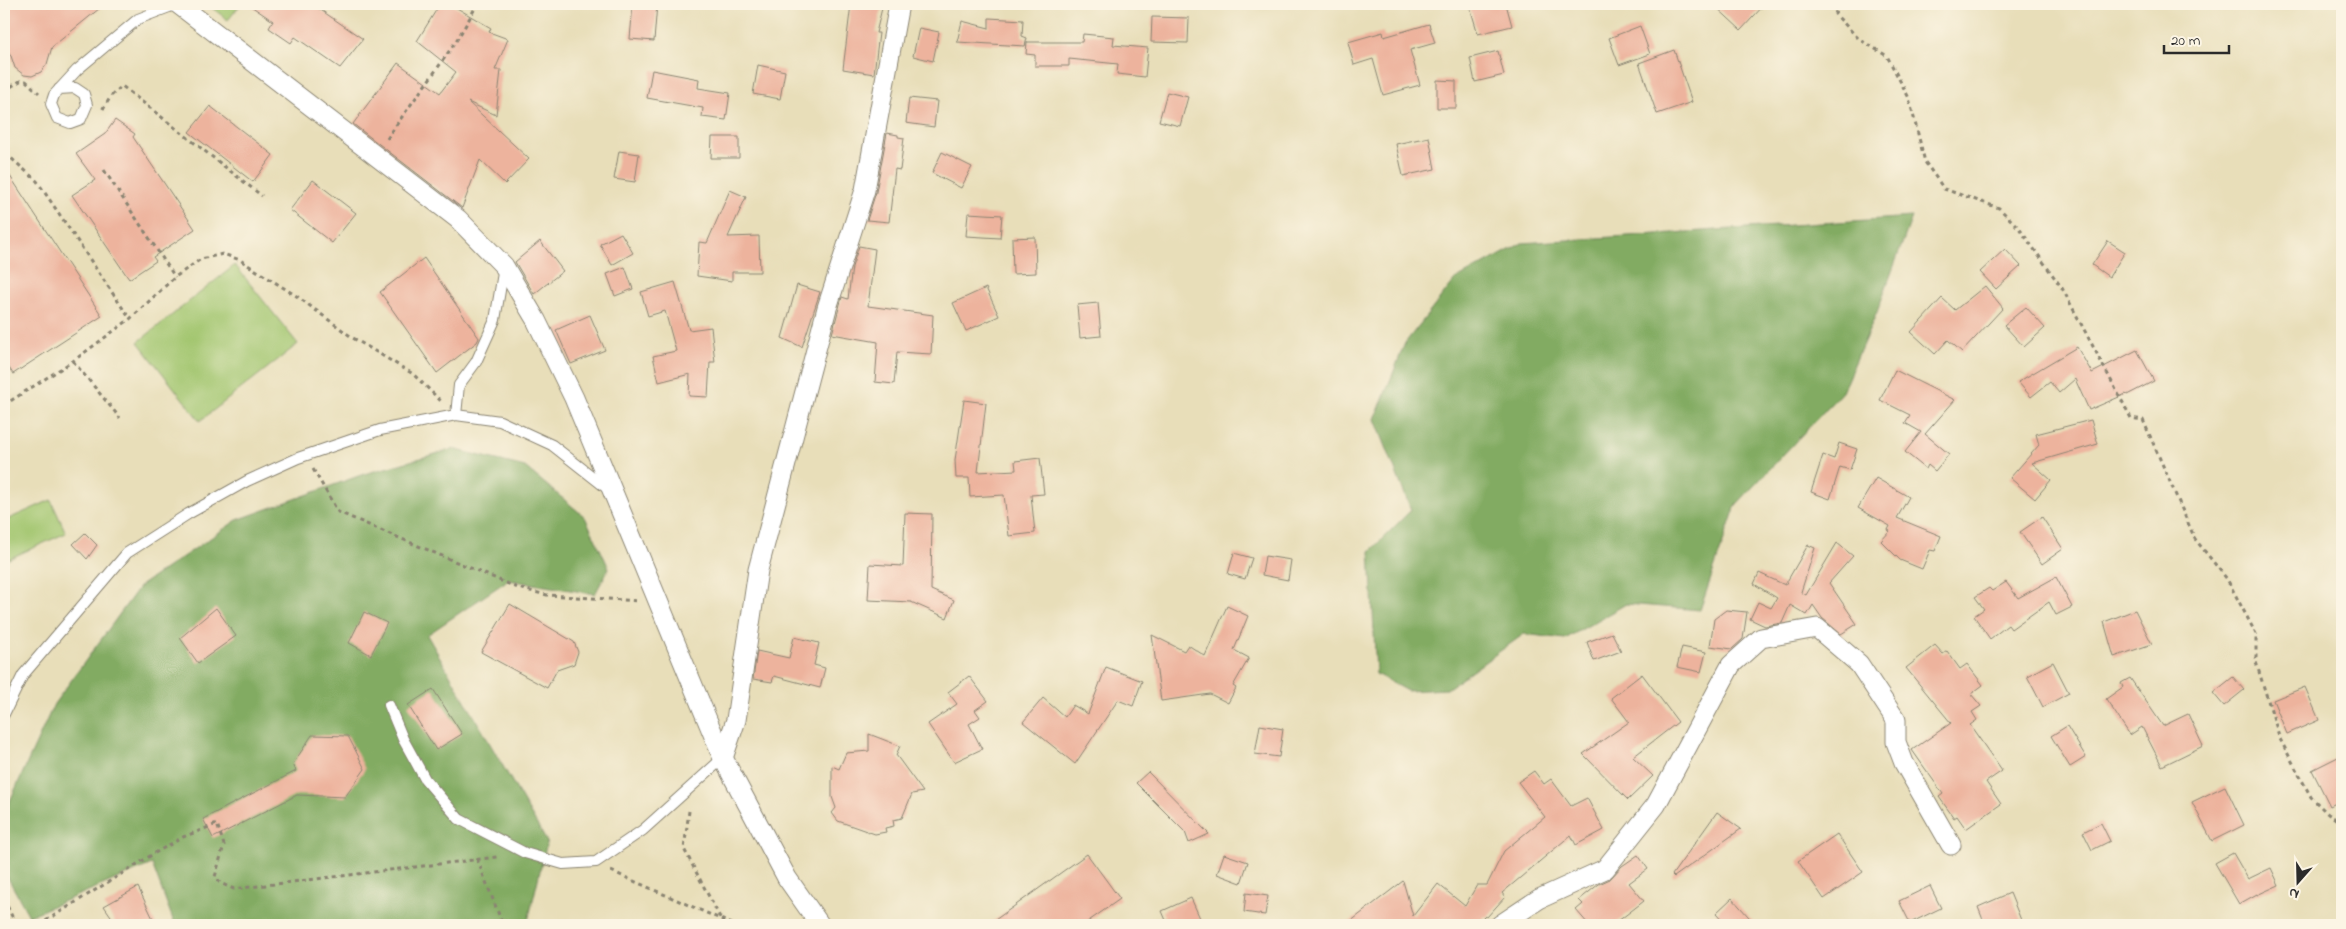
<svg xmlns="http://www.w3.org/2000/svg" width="2346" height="929" font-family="'Indie Flower',sans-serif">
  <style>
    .green { fill: #a3c670; stroke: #67784e }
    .forest { fill: #82ab62; stroke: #566b46 }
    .building { fill: #edb39d }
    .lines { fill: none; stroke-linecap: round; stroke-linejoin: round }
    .service-casing { stroke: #8a8472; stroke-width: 12 }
    .minor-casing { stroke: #8a8472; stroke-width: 21 }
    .path { stroke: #8a8472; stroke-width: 3; stroke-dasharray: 4 4; stroke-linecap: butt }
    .service { stroke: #fff; stroke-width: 10 }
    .minor { stroke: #fff; stroke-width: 19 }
  </style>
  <rect width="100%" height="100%" fill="#fcf5e5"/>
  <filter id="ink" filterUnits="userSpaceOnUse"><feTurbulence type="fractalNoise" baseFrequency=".02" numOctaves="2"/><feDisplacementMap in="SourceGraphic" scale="10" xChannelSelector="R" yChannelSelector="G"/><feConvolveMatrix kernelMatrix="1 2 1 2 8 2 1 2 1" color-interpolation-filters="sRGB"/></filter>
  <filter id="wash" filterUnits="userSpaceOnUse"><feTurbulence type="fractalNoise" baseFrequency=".0096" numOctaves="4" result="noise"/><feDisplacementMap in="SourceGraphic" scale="20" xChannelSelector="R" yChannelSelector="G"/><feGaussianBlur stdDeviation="1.12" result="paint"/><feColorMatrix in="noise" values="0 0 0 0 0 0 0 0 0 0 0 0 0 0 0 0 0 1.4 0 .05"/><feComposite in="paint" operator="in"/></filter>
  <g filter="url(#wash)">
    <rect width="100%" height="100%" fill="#e8deb9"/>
    <g class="green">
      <polygon points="207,4 241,4 228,20"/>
      <polygon points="235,265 298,344 200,421 138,342"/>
      <polygon points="51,500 66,533 4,561 4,521"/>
    </g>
    <g class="forest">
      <polygon points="1912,217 1877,312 1842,392 1736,505 1700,610 1626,604 1565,639 1524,634 1447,689 1407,691 1376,674 1370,551 1411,510 1375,419 1405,343 1455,280 1522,243"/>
      <polygon points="453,449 525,467 585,517 609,568 595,594 508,580 427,635 547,842 527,925 175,925 152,864 29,916 4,871 4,814 54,704 140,586 237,520 364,474"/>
    </g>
    <g id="blocks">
      <g class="building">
        <polygon points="4,4 105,4 52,47 47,64 41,72 32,76 24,75 15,68 11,56 4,48"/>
        <polygon points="248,4 312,4 363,39 340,68 295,37 291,43 269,28 273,21"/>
        <polygon points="440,4 450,4 491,28 489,32 508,39 495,70 501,70 496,115 468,102 529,159 505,184 480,160 462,208 353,124 398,63 440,93 456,72 417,41"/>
        <polygon points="633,4 657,4 654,41 630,39"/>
        <polygon points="851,4 883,4 876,33 879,33 874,74 843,69"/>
        <polygon points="1469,4 1506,4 1512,26 1478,34"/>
        <polygon points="1713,4 1765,4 1741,30"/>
        <polygon points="1152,17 1189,18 1188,43 1151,42"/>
        <polygon points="989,18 1023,20 1022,36 1027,38 1025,46 957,42 962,21 989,28"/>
        <polygon points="1429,24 1435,43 1410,50 1420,85 1383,95 1373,59 1354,65 1348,42 1383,32 1384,37"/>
        <polygon points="1640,26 1650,54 1619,65 1609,38"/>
        <polygon points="919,28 939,32 933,61 913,56"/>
        <polygon points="1083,34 1114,37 1113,45 1148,48 1145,77 1117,74 1118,64 1069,59 1069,66 1035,66 1035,55 1026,54 1027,42 1082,42"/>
        <polygon points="1674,50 1692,102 1657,114 1639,63"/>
        <polygon points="1498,51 1504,75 1475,82 1470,58"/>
        <polygon points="758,65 785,71 780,99 753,94"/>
        <polygon points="652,70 699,79 698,88 730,93 726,120 702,117 703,108 647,98"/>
        <polygon points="1437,80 1456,81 1456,108 1437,108"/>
        <polygon points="1167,92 1188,97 1180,126 1159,121"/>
        <polygon points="909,98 937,101 934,127 906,123"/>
        <polygon points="210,106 273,155 253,182 189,132"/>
        <polygon points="115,120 135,134 133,137 195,229 153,257 156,261 129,279 72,195 95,180 76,154 105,134"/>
        <polygon points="887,133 898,135 898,137 904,138 900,170 895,169 889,222 867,220 876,192"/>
        <polygon points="712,137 739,137 739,158 711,158"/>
        <polygon points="1429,137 1435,169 1403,176 1396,144"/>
        <polygon points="619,151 639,154 635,182 614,179"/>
        <polygon points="942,152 972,167 961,188 932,173"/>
        <polygon points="4,167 102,316 13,374 4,360"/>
        <polygon points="313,180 356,213 332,243 290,210"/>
        <polygon points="730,190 746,197 728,237 759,236 760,272 732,272 732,281 697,276 699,242 707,243"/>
        <polygon points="968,213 1002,215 1000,238 966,236"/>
        <polygon points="621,233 633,253 612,265 600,244"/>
        <polygon points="1035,237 1036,273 1013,274 1012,238"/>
        <polygon points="540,241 563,271 534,294 515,262"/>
        <polygon points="2108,241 2125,252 2109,277 2092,265"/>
        <polygon points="859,246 875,249 868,306 933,315 931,354 897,352 894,384 875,382 878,342 832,334 842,297 848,299 852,267"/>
        <polygon points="2005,249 2021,266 1996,289 1980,272"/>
        <polygon points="424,258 479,338 477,342 437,373 380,292"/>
        <polygon points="625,267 633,289 615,296 607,274"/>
        <polygon points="675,282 689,330 711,327 715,362 710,362 708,397 689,396 690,374 659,382 653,356 676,351 665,311 648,316 641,292"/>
        <polygon points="797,285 820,292 802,347 782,338"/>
        <polygon points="1985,286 2003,308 1962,352 1948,340 1935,354 1911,332 1942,298 1955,310"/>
        <polygon points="986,288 999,316 966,331 953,303"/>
        <polygon points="1098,303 1101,336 1080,338 1077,305"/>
        <polygon points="2026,307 2045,328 2024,347 2004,325"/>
        <polygon points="590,315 605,350 571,364 556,330"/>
        <polygon points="2077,347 2092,373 2137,350 2154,381 2127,395 2126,394 2089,410 2075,379 2059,393 2050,382 2031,397 2018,382"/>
        <polygon points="1895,370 1955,400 1925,434 1949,454 1935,471 1928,465 1926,469 1905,452 1921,432 1905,423 1910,415 1880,400"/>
        <polygon points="964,400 986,403 978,472 1016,470 1015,461 1040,458 1044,494 1031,495 1035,533 1009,536 1004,495 970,497 969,478 956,478 955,460"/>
        <polygon points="2091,420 2098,444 2032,463 2051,480 2035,499 2010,478 2039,445 2036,434"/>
        <polygon points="1839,443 1857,449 1850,470 1840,467 1830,499 1811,492 1823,455 1834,459"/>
        <polygon points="1876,478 1909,497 1897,518 1941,536 1935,551 1930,550 1922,569 1900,560 1881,541 1890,531 1888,530 1890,526 1858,508"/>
        <polygon points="905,513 932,514 931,590 954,600 947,618 911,602 868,600 870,564 903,566"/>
        <polygon points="2042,517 2063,549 2042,564 2020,532"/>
        <polygon points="85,533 97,545 87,559 73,544"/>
        <polygon points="1837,543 1853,556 1829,583 1857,624 1841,634 1822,618 1813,605 1807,615 1790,605 1782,623 1765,626 1750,619 1758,602 1771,608 1777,598 1754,584 1759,573 1785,585 1808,545 1815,548 1801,592 1806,595"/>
        <polygon points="1234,553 1252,558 1245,579 1228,574"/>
        <polygon points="1265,556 1291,560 1288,580 1262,575"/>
        <polygon points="2056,577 2072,607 2056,615 2049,602 2011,629 2008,625 1990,639 1974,616 1984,609 1975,597 1989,588 1992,591 2006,582 2018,598"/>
        <polygon points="510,604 574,642 578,652 574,664 557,670 547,688 481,652"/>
        <polygon points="1227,606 1248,616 1234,650 1249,658 1233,686 1236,688 1228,703 1210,694 1161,701 1152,635 1184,651 1188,645 1205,656"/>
        <polygon points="216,608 236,636 198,663 180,638"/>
        <polygon points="1726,610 1747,612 1743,639 1732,649 1710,646 1714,619"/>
        <polygon points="2135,610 2152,644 2114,657 2104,622"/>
        <polygon points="364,612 387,623 371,655 349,643"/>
        <polygon points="1612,633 1621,651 1594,661 1587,642"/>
        <polygon points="794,637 819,643 814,665 825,668 820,688 774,676 772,682 753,679 757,651 789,658"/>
        <polygon points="1935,645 1943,654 1947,651 1960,669 1967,664 1983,685 1971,694 1981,706 1972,712 1977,720 1970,725 2002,771 1986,782 2001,804 1966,829 1957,816 1954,818 1939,797 1943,794 1912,750 1951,723 1906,668"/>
        <polygon points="1682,647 1706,652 1701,672 1677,667"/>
        <polygon points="2053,662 2069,693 2043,707 2027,676"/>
        <polygon points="1106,667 1142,681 1133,706 1118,700 1075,764 1023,722 1043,698 1065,717 1073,705 1088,714"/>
        <polygon points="1642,674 1678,722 1633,757 1653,776 1628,800 1583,754 1629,722 1611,698"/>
        <polygon points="969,676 988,701 975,710 980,717 969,724 982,749 954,762 928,724 957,704 948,692"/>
        <polygon points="2233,677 2244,690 2224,706 2213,693"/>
        <polygon points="2130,678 2163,726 2188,714 2203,746 2162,766 2142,727 2130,735 2106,699 2123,687 2121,683"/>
        <polygon points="2305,687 2319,720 2287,734 2273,700"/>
        <polygon points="433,689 462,734 436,750 408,705"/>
        <polygon points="1260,725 1283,729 1279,757 1255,754"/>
        <polygon points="2067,726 2086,757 2070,767 2051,736"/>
        <polygon points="869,734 900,746 896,755 923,792 912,794 902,818 893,820 894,826 885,828 886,832 875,834 838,821 832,813 836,808 832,797 832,766 839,769 846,753 869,751"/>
        <polygon points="312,735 348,736 365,769 345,797 297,795 213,838 203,819 296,771 293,764"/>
        <polygon points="2342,755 2342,800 2330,806 2312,770"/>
        <polygon points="1534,771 1544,784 1551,779 1571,806 1587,798 1604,830 1576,845 1571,835 1502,893 1505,897 1487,917 1485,916 1482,919 1489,925 1346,925 1403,881 1413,916 1438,884 1465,906 1477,885 1487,885 1504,851 1545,817 1518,782"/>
        <polygon points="1148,772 1209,834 1189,843 1185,832 1136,783"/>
        <polygon points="2225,786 2244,825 2212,841 2192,802"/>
        <polygon points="1717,812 1741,829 1674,877 1672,875"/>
        <polygon points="2101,823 2110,841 2092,850 2083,832"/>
        <polygon points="1837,834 1863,872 1824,899 1798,861"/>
        <polygon points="2233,853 2248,879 2271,868 2279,885 2257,895 2257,894 2239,904 2215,863"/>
        <polygon points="1087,854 1120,899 1083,925 988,925"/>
        <polygon points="1224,854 1248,862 1241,883 1217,874"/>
        <polygon points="1638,855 1648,869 1629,883 1644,901 1613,925 1589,925 1576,910 1583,904 1579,900 1599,884 1610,879 1622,866"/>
        <polygon points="1930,886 1941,908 1910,923 1899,901"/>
        <polygon points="138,887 156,925 117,925 104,906"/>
        <polygon points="1246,893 1268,896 1265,915 1244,912"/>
        <polygon points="2010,893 2023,925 1985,925 1978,907"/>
        <polygon points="1191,898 1203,925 1168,925 1162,911"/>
        <polygon points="1732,898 1756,925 1727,925 1716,913"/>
      </g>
    </g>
  </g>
  <g filter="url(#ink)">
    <use href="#blocks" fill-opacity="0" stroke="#8a8472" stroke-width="1"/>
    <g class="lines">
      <defs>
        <g id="service">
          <polyline points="59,89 75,88 84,94 87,105 81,119 70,123 57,118 51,104 54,95 77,70 138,19 177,4"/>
          <polyline points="456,415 459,385 476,362 495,320 504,267"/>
          <polyline points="389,705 403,739 425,779 459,819 525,853 563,864 596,862 643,830 723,758"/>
          <polyline points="4,714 23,675 127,553 188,514 247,481 298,458 380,430 456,415 500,421 552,445 608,489"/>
        </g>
        <g id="minor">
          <polyline points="178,4 458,219 504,266 536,320 574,398 723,758 787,878 820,925"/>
          <polyline points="723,758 736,720 758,570 827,308 865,190 899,4"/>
          <polyline points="1500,925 1539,899 1605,869 1656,805 1731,665 1761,638 1817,628 1859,664 1896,720 1896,742 1904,763 1951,845"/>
        </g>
      </defs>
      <use href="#service" class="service-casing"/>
      <use href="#minor" class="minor-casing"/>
      <g class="path">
        <polyline points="1839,4 1835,14 1859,39 1887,56 1909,98 1925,162 1944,189 1999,208 2019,228 2062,288 2131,418 2143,420 2195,539 2227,579 2256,634 2256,662 2280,739 2311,797 2328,814 2342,823"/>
        <polyline points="4,91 20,81 26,81 39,93"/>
        <polyline points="102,107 104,108 111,96 122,86 262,196"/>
        <path d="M387,139c29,-45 66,-86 90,-135"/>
        <polyline points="4,157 11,158 37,181 130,319"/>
        <polyline points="104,170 175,277"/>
        <polyline points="73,361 120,418"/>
        <polyline points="4,396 8,403"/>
        <polyline points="4,405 73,361 130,319 175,277 201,259 223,254 240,260 298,297 353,338 413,374 442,402"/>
        <polyline points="313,469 338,512 518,588 547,595 638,601"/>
        <polyline points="689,811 684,849 724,925"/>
        <polyline points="477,859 503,925"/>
        <polyline points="611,871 734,925"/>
        <polyline points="4,899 16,925"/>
        <polyline points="39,925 155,853 183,837 217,824 224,845 215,877 220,883 234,889 497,857"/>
      </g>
      <use href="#service" class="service"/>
      <use href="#minor" class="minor"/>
    </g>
  </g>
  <rect width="2346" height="929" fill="none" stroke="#fcf5e5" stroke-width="20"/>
  <g transform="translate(2298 882) rotate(200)" stroke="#fcf5e5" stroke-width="4" paint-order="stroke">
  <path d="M0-4L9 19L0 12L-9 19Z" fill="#2b2b2b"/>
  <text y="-8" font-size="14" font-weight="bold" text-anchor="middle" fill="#2b2b2b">N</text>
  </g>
  <path d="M2164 45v8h65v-8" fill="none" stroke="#2b2b2b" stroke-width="2.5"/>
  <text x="2171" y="45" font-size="15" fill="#2b2b2b" stroke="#fcf5e5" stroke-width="4" paint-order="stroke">20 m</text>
</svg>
